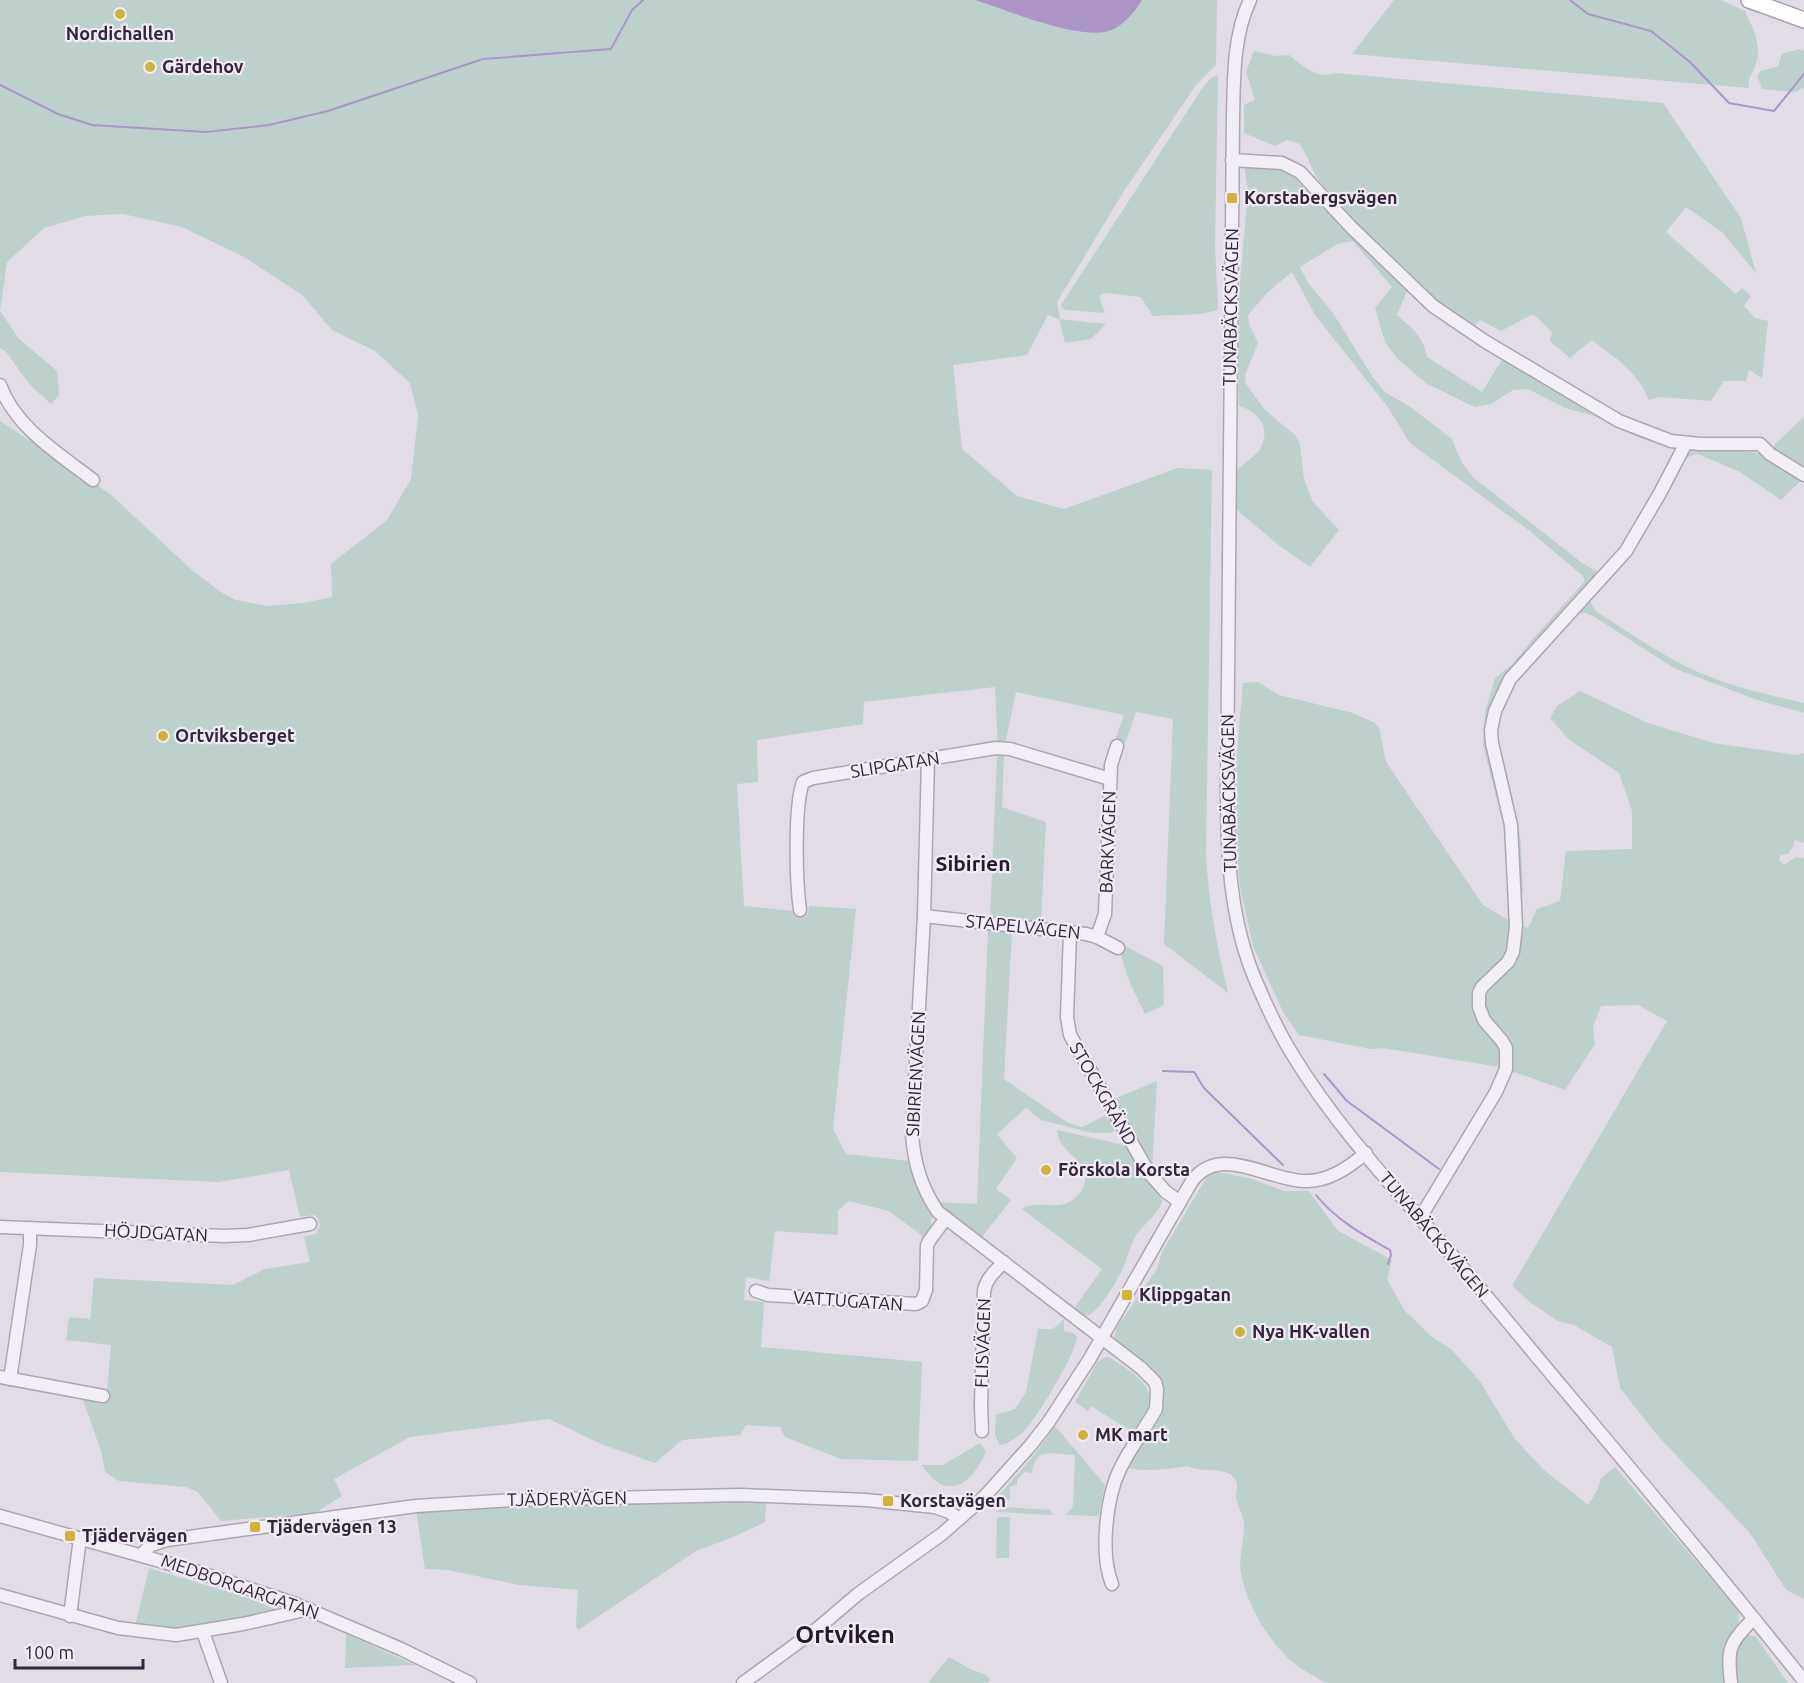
<svg xmlns="http://www.w3.org/2000/svg" width="1804" height="1683" font-family="Ubuntu,sans-serif">
  <style>
    .green { fill: #bdd0cb }
    .water { fill: #ad95c8 }
    .lines { fill: none; stroke-linecap: round; stroke-linejoin: round }
    .stream { stroke: #ad95c8; stroke-width: 2 }
    .minor-casing { stroke: #aea5b3; stroke-width: 15 }
    .major-casing { stroke: #a89bb2; stroke-width: 18 }
    .minor { stroke: #f2eef5; stroke-width: 12 }
    .major { stroke: #fff; stroke-width: 15 }
    .poi-dot { fill: #cfb43c; stroke: #f0ebf4; stroke-width: 2 }
    .labels { text-anchor: middle; stroke-width: 4.5; stroke-linejoin: round; paint-order: stroke }
    .poi-label { font-size: 18px; font-weight: bold; fill: #33253c; stroke: #f0ebf4; text-anchor: start }
    .street-label { font-size: 18px; fill: #33253c; stroke: #f0ebf4 }
    .quarter-label { font-size: 21px; font-weight: bold; fill: #25182d; stroke: #f0ebf4 }
    .district-label { font-size: 24px; font-weight: bold; fill: #25182d; stroke: #f0ebf4 }
  </style>
  <rect width="100%" height="100%" fill="#e2dce6"/>
  <g class="green">
    <path d="M0,0h975l80,26 71,-6 16,-20h75l-1,65 -20,20 -72,106 -67,111 3,17 46,5 -15,15 -26,4 -6,-24 -11,-4 -21,40 -74,10 9,84 55,47 47,13 114,-41 34,2 -6,382c2,48 11,94 22,141l-64,-49 9,-225 -37,-7 -12,34 -10,-3 10,-28 -108,-23 -11,53h-7l-3,-58 -131,15 -1,22 -106,16 1,42 -21,2 7,122 49,5 2,5 7,1 6,-3 1,-8 47,3 -23,220 13,25 63,7 13,34 10,16 -1,15 -7,11 -35,-26 -40,-10 -11,10v24l-63,-4 -6,50 -23,-4 -2,23 20,2 -3,45 161,15 -4,99 -77,-2 -56,-22 -5,-10 -34,-2 -6,10 -58,5 -27,23 -54,-19 -52,-25 -139,18 -76,42 8,17 -27,17 -94,8 -23,-29 -12,-5 -67,-6 -14,-9 -3,-18 -20,-57 24,4 5,-56 -45,-5 3,-23 21,2 4,-41 139,7 32,-16 45,-7 -6,-26 12,-2 4,-8 -2,-8 -4,-3 -14,2 -11,-47 -71,12 -218,-10v-751l110,73 82,76 29,22 15,8 31,6 36,-3 29,-6 -1,-33 56,-44 24,-41 7,-64 -8,-32 -35,-32 -43,-21 -30,-35 -58,-38 -62,-30 -59,-13 -38,2 -41,12 -37,34 -7,49 19,28 38,32 2,24 -8,9 -21,-19 -24,-33 -6,-4z"/>
    <path d="M1394,0h327l24,11c8,18 18,35 10,55 -3,9 -8,12 -6,22l-397,-34z"/>
    <polygon points="1799,49 1804,51 1804,88 1794,92 1762,89 1757,76 1761,71 1778,66 1782,54"/>
    <path d="M1254,51l21,5 14,-1c17,13 26,24 47,18l327,30 78,115 15,55 -34,-41 -36,-25 -20,25 70,62 6,-6 9,8 -7,10 11,12 13,3 -6,57 -13,-8 -3,11h-22l-13,20 -51,-4 -11,3c-13,-31 -32,-40 -57,-60l-22,18 -20,-17 2,-9 -19,-18 -32,17 -21,-11 -8,9c-55,-42 -107,-89 -150,-144 -9,-12 -14,-28 -22,-41l-13,-4 -12,6 -31,-13v-28l11,-5 -9,-28z"/>
    <polygon points="1218,75 1215,245 1218,310 1202,314 1153,316 1141,297 1104,293 1099,296 1105,313 1065,310 1061,305 1201,90 1211,78"/>
    <path d="M1244,165l40,3 12,6 112,115 -11,26c16,14 26,21 30,42l55,35 21,-34 162,87 -25,-7 -46,-22 -29,-8 -37,-19 -15,1 -22,14 -16,3 -48,-23 -30,-26 -12,-16 -10,-34 17,-21 -39,-46 -14,2 -39,24 8,16 25,30 39,63 13,16 24,14 43,33 10,24 12,15 108,85 16,9 16,-15 17,-25h3l-44,54 -55,56 -28,35 -19,66 2,18 17,62 5,98 16,7 9,-19 23,-8 6,-50 66,-2v-38l-13,-38 -51,-34 -18,-21 7,-12 23,-15 68,32 65,20 85,12 6,-2v90l-9,-3 -2,7 -5,7 -8,1 -1,5 5,5 12,-8 8,1v741l-18,-9 -36,-57 -93,-98 -37,-47 -8,-41 -38,-22 -16,-4 -27,-18 -19,-17 155,-265 -29,-16 -37,1 -8,21 2,17 -30,46 -65,-23 -117,-19 -12,1 -72,-14 -16,-23 -30,-66 -13,-59 -5,-53 -1,-50 9,-101 15,-1 21,13 74,18 22,10 4,5 7,34 97,143 25,15 -1,-64 -4,-33 -20,-77 2,-34 10,-34 17,-13 20,-25 52,-58v-5l-53,-45 -121,-89 -23,-37 -72,-91 -23,-43 -24,20 -20,23 1,9 9,19 -13,32 1,9 19,26 30,25 5,9 4,35 9,23 26,28 -29,37 -33,-23 -41,-35 -1,-37c8,-9 23,-16 27,-27 8,-20 -5,-34 -23,-39l-2,-90 11,-124z"/>
    <polygon points="1804,417 1804,471 1776,454 1774,448 1775,444"/>
    <path d="M1697,448l48,3 19,3 40,24 -23,22 -41,-28 -42,-18c-11,1 -16,8 -23,17l10,-16z"/>
    <path d="M1608,576l-17,20v7l5,8c38,25 76,52 119,68 29,11 59,17 89,24v10l-47,-13 -83,-32 -81,-52 -8,-3h-9c-27,29 -62,61 -75,99 -13,40 12,78 18,117 3,21 3,43 4,65l-5,3c-1,-26 1,-54 -5,-79 -5,-28 -22,-60 -19,-89 6,-52 77,-118 114,-153z"/>
    <polygon points="997,756 1004,756 1002,807 1046,822 1041,923 990,918"/>
    <path d="M988,929l24,2 -8,148 64,44 14,4 26,-13 6,12v5l-3,2h-19l-51,-13 -15,-12 -29,26c6,9 13,15 20,24l-21,31 15,11 -30,38 -43,-36 39,2z"/>
    <polygon points="1125,946 1163,966 1164,1005 1145,1014 1130,983 1121,956"/>
    <polygon points="1157,1081 1152,1170 1112,1100"/>
    <path d="M1057,1130l67,15 38,55c-2,13 -17,23 -25,34 -7,10 -9,23 -14,34 -7,14 -23,43 -36,48l-14,-6 29,-41 -80,-60c13,-7 23,-3 37,-4 13,-1 27,-14 26,-28 -2,-21 -26,-24 -28,-47z"/>
    <path d="M1216,1172l33,6 35,13h25l29,40 54,29 -5,19 17,31 28,27 19,12 28,31 36,59 28,30 45,36 9,-14 4,-13 14,-11 124,144 -1,13 -14,26 1,33h-400c-13,-9 -31,-17 -41,-29 -20,-21 -38,-52 -43,-81 -3,-17 4,-35 3,-50 -1,-7 -5,-15 -7,-22 -3,-8 3,-14 -2,-22 -9,-14 -34,-5 -47,-13 -22,3 -41,7 -62,1l37,-58 -1,-15 -43,-47 -5,-9 3,-11 40,-58 5,-17 46,-77z"/>
    <path d="M1064,1319v12l9,2 4,4c-2,18 -35,71 -47,87 -7,9 -20,20 -30,21l-5,-10 1,-20 19,-6 11,-17 12,-63h15z"/>
    <path d="M1107,1357l5,2c16,11 46,26 36,50 -3,8 -11,16 -16,23l-41,-26 -3,5 -13,-9 23,-41z"/>
    <path d="M1055,1426l50,59 -6,30 -3,1 -30,-1 7,-9 2,-51c-23,-1 -40,-9 -43,18l-8,-1 -7,8v5l-7,2v13l-11,-2v-3l33,-37z"/>
    <path d="M980,1443l6,9c-14,33 -41,51 -64,13h21z"/>
    <polygon points="746,1500 766,1501 765,1522 736,1536 696,1551 578,1630 576,1626 578,1590 519,1585 448,1570 425,1569 416,1510 567,1503"/>
    <polygon points="1004,1507 1050,1510 1053,1515 998,1512 997,1511"/>
    <polygon points="997,1517 1010,1517 1009,1558 996,1558"/>
    <polygon points="149,1568 245,1597 281,1611 230,1622 174,1630 135,1626"/>
    <polygon points="346,1634 415,1665 345,1668"/>
    <polygon points="1749,1635 1756,1637 1788,1683 1736,1683 1735,1656 1743,1638"/>
    <polygon points="949,1657 972,1670 984,1674 991,1680 987,1683 928,1683"/>
  </g>
  <path class="water" d="M975,0h167c-7,12 -20,27 -33,31 -32,9 -102,-21 -134,-31z"/>
  <g class="lines">
    <g class="stream">
      <polyline points="1570,0 1588,14 1651,31 1690,62 1729,103 1774,111 1804,74"/>
      <polyline points="0,85 58,114 92,125 206,132 269,125 328,111 483,59 611,49 632,10 643,0"/>
      <polyline points="1163,1071 1194,1072 1204,1088 1283,1165"/>
      <polyline points="1324,1074 1347,1101 1439,1169"/>
      <path d="M1316,1195c19,24 47,40 74,55l1,5 -3,9"/>
    </g>
    <defs>
      <g id="minor">
        <path d="M1250,0c-17,36 -16,78 -17,117l-6,674c0,63 3,129 28,188 11,26 23,53 39,78 47,77 112,143 170,212 113,137 229,272 340,412"/>
        <polyline points="1232,160 1282,163 1300,172 1351,227 1433,306 1486,342 1619,421 1671,441 1700,444 1760,444 1770,454 1804,475"/>
        <path d="M0,385c16,43 58,68 93,95"/>
        <path d="M928,760l-4,156 -12,218c2,29 9,53 26,78l203,156 14,14 2,7 -1,20c-11,20 -26,39 -36,60 -14,29 -20,85 -8,115"/>
        <path d="M800,910c-4,-28 -6,-103 3,-128l10,-4 183,-30 14,1 100,30"/>
        <polyline points="924,916 1086,934 1097,937 1118,948"/>
        <polyline points="1070,933 1067,1017 1070,1035 1149,1173 1166,1192 1180,1202"/>
        <polyline points="1097,937 1105,914 1111,765 1117,746"/>
        <polyline points="1420,1218 1496,1092 1506,1069 1506,1048 1502,1041 1484,1020 1479,1007 1479,993 1482,987 1508,962 1513,952 1516,926 1511,825 1492,743 1491,730 1495,711 1510,679 1626,551 1660,493 1686,443"/>
        <polyline points="0,1227 224,1236 248,1235 310,1224"/>
        <polyline points="756,1291 768,1295 916,1304 922,1301 926,1290 927,1246 929,1241 946,1218"/>
        <polyline points="0,1377 103,1396"/>
        <polyline points="10,1379 30,1245 30,1228"/>
        <path d="M982,1431l-1,-25 3,-115c2,-12 11,-20 20,-29"/>
        <polyline points="0,1516 192,1570 293,1603 401,1649 470,1683"/>
        <polyline points="141,1555 151,1545 167,1540 416,1506 514,1500 741,1495 866,1500 935,1507 949,1512 959,1519"/>
        <polyline points="0,1595 118,1628 176,1635 243,1624 309,1609"/>
        <polyline points="70,1616 80,1538"/>
        <polyline points="203,1632 221,1683"/>
        <path d="M743,1683l75,-55 40,-34 84,-60 43,-38 45,-50 18,-23 41,-63 103,-179c28,-38 75,-1 112,0 24,1 44,-13 62,-28"/>
        <path d="M1731,1683c-4,-35 -2,-39 22,-64"/>
      </g>
      <polyline id="major" points="1749,0 1804,20"/>
    </defs>
    <use href="#minor" class="minor-casing"/>
    <use href="#major" class="major-casing"/>
    <use href="#minor" class="minor"/>
    <use href="#major" class="major"/>
  </g>
  <g class="poi-dot">
    <circle cx="120" cy="14" r="6"/>
    <circle cx="150" cy="67" r="6"/>
    <rect x="1226" y="192" width="12" height="12" rx="3"/>
    <circle cx="163" cy="736" r="6"/>
    <circle cx="1046" cy="1170" r="6"/>
    <rect x="1121" y="1289" width="12" height="12" rx="3"/>
    <circle cx="1240" cy="1332" r="6"/>
    <circle cx="1083" cy="1435" r="6"/>
    <rect x="882" y="1495" width="12" height="12" rx="3"/>
    <rect x="249" y="1521" width="12" height="12" rx="3"/>
    <rect x="64" y="1530" width="12" height="12" rx="3"/>
  </g>
  <g class="labels">
    <g class="poi-label">
      <text x="120" y="40" text-anchor="middle">Nordichallen</text>
      <text x="162" y="73">Gärdehov</text>
      <text x="1244" y="204">Korstabergsvägen</text>
      <text x="175" y="742">Ortviksberget</text>
      <text x="1058" y="1176">Förskola Korsta</text>
      <text x="1139" y="1301">Klippgatan</text>
      <text x="1252" y="1338">Nya HK-vallen</text>
      <text x="1095" y="1441">MK mart</text>
      <text x="900" y="1507">Korstavägen</text>
      <text x="267" y="1533">Tjädervägen 13</text>
      <text x="82" y="1542">Tjädervägen</text>
    </g>
    <g class="street-label">
      <text transform="translate(1231 307) rotate(-89)" y="6">TUNABÄCKSVÄGEN</text>
      <text transform="translate(895 765) rotate(-9)" y="6">SLIPGATAN</text>
      <text transform="translate(1229 793) rotate(-91)" y="6">TUNABÄCKSVÄGEN</text>
      <text transform="translate(1108 842) rotate(-88)" y="6">BARKVÄGEN</text>
      <text transform="translate(1023 927) rotate(6)" y="6">STAPELVÄGEN</text>
      <text transform="translate(916 1074) rotate(-87)" y="6">SIBIRIENVÄGEN</text>
      <text transform="translate(1103 1094) rotate(60)" y="6">STOCKGRÄND</text>
      <text transform="translate(156 1233) rotate(3)" y="6">HÖJDGATAN</text>
      <text transform="translate(1434 1235) rotate(50)" y="6">TUNABÄCKSVÄGEN</text>
      <text transform="translate(848 1301) rotate(4)" y="6">VATTUGATAN</text>
      <text transform="translate(983 1343) rotate(-88)" y="6">FLISVÄGEN</text>
      <text transform="translate(567 1499) rotate(-1)" y="6">TJÄDERVÄGEN</text>
      <text transform="translate(240 1587) rotate(19)" y="6">MEDBORGARGATAN</text>
    </g>
    <g class="quarter-label">
      <text x="973" y="871">Sibirien</text>
    </g>
    <g class="district-label">
      <text x="845" y="1643">Ortviken</text>
    </g>
  </g>
  <path d="M15 1659v9h128v-9" fill="none" stroke="#33253c" stroke-width="3"/>
  <text x="24" y="1659" font-size="18" fill="#33253c" stroke="#f0ebf4" stroke-width="4.5" paint-order="stroke">100 m</text>
</svg>
